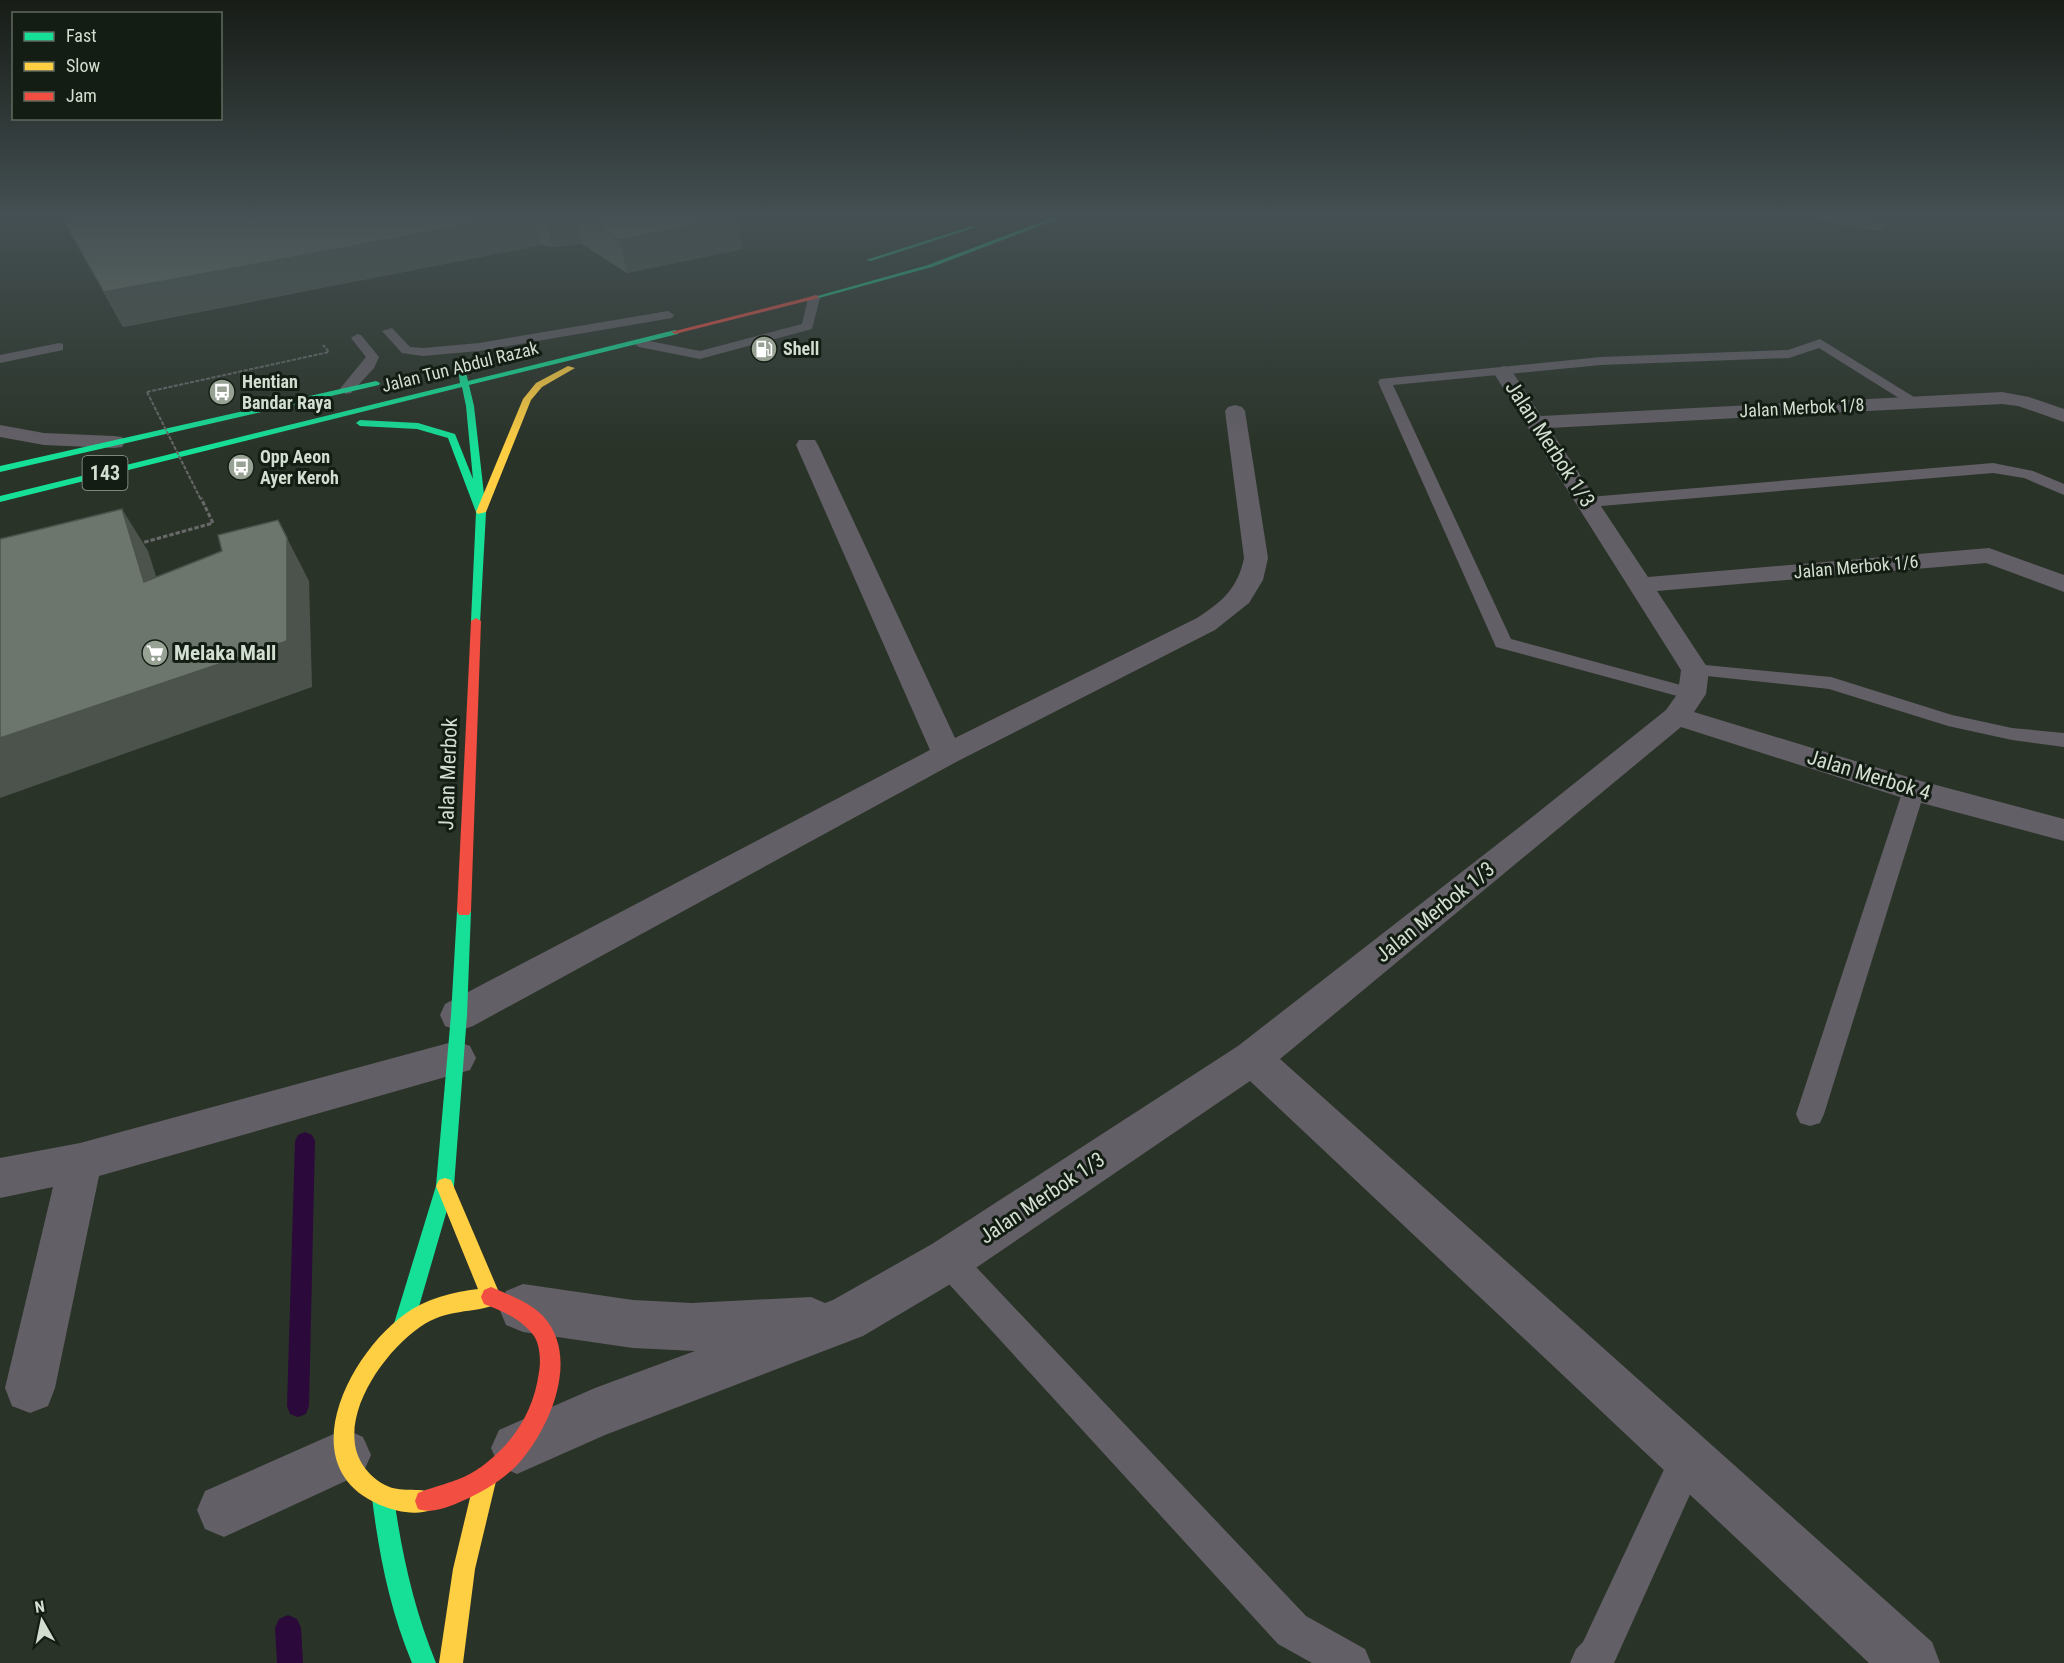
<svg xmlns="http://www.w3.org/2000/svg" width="2064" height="1663" font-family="'Roboto Condensed',sans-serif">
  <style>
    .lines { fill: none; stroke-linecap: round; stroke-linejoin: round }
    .stream { fill: #2b093b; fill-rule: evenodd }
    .path { stroke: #676869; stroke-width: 2; stroke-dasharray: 4 1.5; stroke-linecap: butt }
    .lane { fill: #635f66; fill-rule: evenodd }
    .street { fill: #635f66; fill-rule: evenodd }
    .fast { fill: #16e098; fill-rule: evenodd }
    .slow { fill: #ffcf43; fill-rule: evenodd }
    .jam { fill: #f24e42; fill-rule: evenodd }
    .path-bridge-far1 { stroke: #676869; stroke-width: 2; stroke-dasharray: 4 1.5; stroke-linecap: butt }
    .path-bridge { stroke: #676869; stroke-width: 3; stroke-dasharray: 4.5 2; stroke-linecap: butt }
    .wall { fill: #5e655d }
    .shaded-wall { fill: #4c534c }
    .building { fill: #6d766c; stroke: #4c534c; stroke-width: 1.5 }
    .labels { text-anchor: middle; stroke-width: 6; stroke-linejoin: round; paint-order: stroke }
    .far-poi-label { font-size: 18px; font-weight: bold; fill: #d2ded0; stroke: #141d13; text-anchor: start }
    .far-street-label { font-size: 18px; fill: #d2ded0; stroke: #141d13 }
    .shield { fill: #141d13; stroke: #99a497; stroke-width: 1.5 }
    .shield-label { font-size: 20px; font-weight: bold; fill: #d2ded0 }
    .street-label { font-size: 21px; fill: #d2ded0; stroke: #141d13 }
    .poi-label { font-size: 21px; font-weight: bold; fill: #d2ded0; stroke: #141d13; text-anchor: start }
  </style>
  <rect width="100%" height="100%" fill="#2a3328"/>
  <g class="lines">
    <g class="stream">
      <polygon points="305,1132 312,1135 315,1141 309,1406 306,1414 298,1417 290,1414 287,1406 295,1141 298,1135"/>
      <polygon points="288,1615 297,1619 301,1628 303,1663 277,1663 275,1628 279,1619"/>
    </g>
    <polyline class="path" points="147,392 329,352 323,345"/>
    <g class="lane">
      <polygon points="814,295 820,298 812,329 700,359 639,347 633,343 639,339 700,351 802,324 808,298"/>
      <polygon points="668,311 674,315 672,318 479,351 423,356 402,353 382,331 392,328 410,347 423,348 479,343"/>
      <polygon points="357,334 361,335 379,357 374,368 351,393 346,394 339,390 366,357 351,338"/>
      <polygon points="1820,339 1922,402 1920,405 1910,405 1819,348 1789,358 1601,365 1393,385 1511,639 1699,690 1702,694 1699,698 1692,700 1496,647 1378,382 1380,379 1601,357 1788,350"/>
      <polygon points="59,343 63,344 63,350 0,363 0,355"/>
      <polygon points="1993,463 2033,471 2064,484 2064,495 2024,478 1993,473 1589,507 1581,502 1589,497"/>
      <polygon points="1695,664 1831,677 1952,715 2012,728 2064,733 2064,747 2012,740 1948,726 1829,689 1688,674 1685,670 1688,666"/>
      <polygon points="1914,783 1922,785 1925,790 1824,1114 1820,1123 1810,1126 1800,1123 1796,1114 1903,790 1906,785"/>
      <polygon points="948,1245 959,1249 1306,1616 1365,1649 1371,1663 1312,1663 1278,1644 937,1271 932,1260 937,1249"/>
      <polygon points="1688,1441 1701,1446 1706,1459 1614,1663 1570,1663 1576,1649 1583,1642 1675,1446"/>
    </g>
    <g class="street">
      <polygon points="1812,216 1844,216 1884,224 1886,227 1879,231 1819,220"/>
      <polygon points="1503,366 1510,368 1541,416 2002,392 2029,397 2064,409 2064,422 2018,406 2002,404 1549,428 1648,577 1989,548 2064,575 2064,592 1986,563 1657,591 1709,670 1706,694 1694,712 1921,781 2064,819 2064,841 1903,798 1681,727 1280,1059 1932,1642 1940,1663 1869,1663 1250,1081 964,1276 863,1336 605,1435 517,1474 499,1466 491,1448 499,1430 595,1388 695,1351 633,1348 523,1332 506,1325 499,1308 506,1291 523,1284 633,1300 692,1303 811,1297 825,1303 833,1300 932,1244 1238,1046 1531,818 1666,710 1678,693 1681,670 1493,372"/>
      <path d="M1235,405l7,2 3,4 23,147 -5,22 -14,23 -34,27 -257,131 -485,265 -14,5 -14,-5 -5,-11 5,-11 485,-254 -134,-305 3,-5h16l3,5 137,293 242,-120c25,-16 41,-30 47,-60l-19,-147 3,-4z"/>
      <polygon points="0,425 44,433 114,436 122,437 125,442 122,447 114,448 44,445 0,437"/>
      <polygon points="456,1041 470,1046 476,1058 470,1070 99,1176 55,1388 48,1406 30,1413 12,1406 5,1388 53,1187 0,1198 0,1158 80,1143"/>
      <polygon points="345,1429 363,1437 371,1455 363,1473 224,1537 205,1529 197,1510 205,1491"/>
    </g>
    <g class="fast">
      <polygon points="1057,216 1066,216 932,267 819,298 814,297 928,265"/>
      <polygon points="972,226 977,227 871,261 866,260"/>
      <polygon points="675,330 679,332 678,334 469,385 474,406 486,512 480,623 472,623 471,621 476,512 448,438 417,429 360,426 356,423 360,420 418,423 455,434 473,479 466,406 462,387 0,502 0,496 460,383 457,362 464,364 468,381"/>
      <polygon points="376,381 380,383 379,385 0,472 0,466"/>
      <polygon points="464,906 469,907 471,911 467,1015 454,1186 413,1327 410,1334 403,1337 396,1334 393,1327 436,1186 451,1015 457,911 459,907"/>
      <path d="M383,1487l8,3 3,8c8,57 20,111 42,165h-24c-22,-53 -33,-108 -40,-165l3,-8z"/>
    </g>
    <g class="slow">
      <polygon points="568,366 575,368 542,387 531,400 486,512 478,514 476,512 523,399 536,383"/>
      <path d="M445,1178l6,2 50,117 -3,7c-26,10 -51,4 -78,23 -45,31 -102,120 -35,158 15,8 33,2 49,8l3,8 -3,8c-17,7 -37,3 -54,-4 -90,-38 -31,-151 25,-191 20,-15 48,-22 73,-25l-42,-103 3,-6z"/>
      <polygon points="486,1466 494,1469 497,1477 475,1569 463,1663 439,1663 453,1569 475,1477 478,1469"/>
    </g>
    <g class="jam">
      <polygon points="817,295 819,298 675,334 671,332"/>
      <polygon points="476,618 481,621 471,911 469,915 459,915 457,911 471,621"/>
      <path d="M491,1287c18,8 38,15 52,29 38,41 7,112 -24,147 -16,17 -36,29 -57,38 -13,6 -30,13 -44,8l-3,-8 3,-8c25,-10 44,-11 67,-29 31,-24 49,-55 54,-92 2,-11 1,-27 -5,-36 -12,-17 -32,-25 -50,-32l-3,-7 3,-7z"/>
    </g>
    <polyline class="path-bridge-far1" points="147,392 201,500"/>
    <polyline class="path-bridge" points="138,544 213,523 201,498"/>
  </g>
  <polygon class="wall" points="61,216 736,216 742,249 627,273 582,244 553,247 541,245 123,327"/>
  <g class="shaded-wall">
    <polygon points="515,216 533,216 541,245 123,327 104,292"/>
    <polygon points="545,216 575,216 582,244 553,247"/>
    <polygon points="737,217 742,249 627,273 619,240"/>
    <polygon points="122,509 148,551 172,626 144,582"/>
    <polygon points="287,538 309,581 312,687 0,798 0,738"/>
  </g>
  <g class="building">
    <polygon points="61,216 515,216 104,292"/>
    <polygon points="581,216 736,216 737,217 619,240"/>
    <polygon points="122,509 144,582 222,551 218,535 278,520 287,538 287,641 0,738 0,539"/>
  </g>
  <linearGradient id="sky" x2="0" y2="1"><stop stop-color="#171c16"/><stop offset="0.48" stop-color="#445053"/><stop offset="1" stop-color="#445053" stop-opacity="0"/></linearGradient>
  <rect width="2064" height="449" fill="url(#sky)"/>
  <defs>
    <symbol id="fuel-disc" viewBox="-11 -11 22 22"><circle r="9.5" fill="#97a295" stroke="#141d13"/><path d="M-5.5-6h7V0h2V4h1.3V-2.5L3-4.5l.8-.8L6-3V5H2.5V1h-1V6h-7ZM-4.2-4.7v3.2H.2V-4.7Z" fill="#fff"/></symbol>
    <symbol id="bus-disc" viewBox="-11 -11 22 22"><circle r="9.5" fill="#97a295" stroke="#141d13"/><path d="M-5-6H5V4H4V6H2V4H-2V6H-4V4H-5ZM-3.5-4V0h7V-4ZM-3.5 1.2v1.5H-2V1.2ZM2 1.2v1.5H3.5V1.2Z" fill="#fff"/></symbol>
    <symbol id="supermarket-disc" viewBox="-11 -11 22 22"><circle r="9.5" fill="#97a295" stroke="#141d13"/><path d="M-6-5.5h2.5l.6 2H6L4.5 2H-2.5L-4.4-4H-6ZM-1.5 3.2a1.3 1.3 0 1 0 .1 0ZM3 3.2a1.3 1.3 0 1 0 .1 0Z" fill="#fff"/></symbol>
  </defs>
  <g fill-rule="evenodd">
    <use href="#fuel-disc" x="749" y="334" width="30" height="30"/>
    <use href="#bus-disc" x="207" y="377" width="30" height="30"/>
    <use href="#bus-disc" x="226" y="452" width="30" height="30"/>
    <use href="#supermarket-disc" x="140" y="638" width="30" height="30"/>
  </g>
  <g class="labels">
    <g class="far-poi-label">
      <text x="783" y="355">Shell</text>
      <text x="242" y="388">Hentian<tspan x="242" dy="21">Bandar Raya</tspan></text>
      <text x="260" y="463">Opp Aeon<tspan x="260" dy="21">Ayer Keroh</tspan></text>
    </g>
    <g class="far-street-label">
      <text transform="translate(460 367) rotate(-14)" y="6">Jalan Tun Abdul Razak</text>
      <text transform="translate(1802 408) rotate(-3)" y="6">Jalan Merbok 1/8</text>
      <text transform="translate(1856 567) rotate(-5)" y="6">Jalan Merbok 1/6</text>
    </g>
    <rect class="shield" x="82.5" y="456" width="45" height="34" rx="4.5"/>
    <g class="shield-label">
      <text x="105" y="480">143</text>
    </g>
    <g class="street-label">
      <text transform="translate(1550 444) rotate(57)" y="7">Jalan Merbok 1/3</text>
      <text transform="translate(448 774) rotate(-88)" y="7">Jalan Merbok</text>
      <text transform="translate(1869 775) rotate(17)" y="7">Jalan Merbok 4</text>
      <text transform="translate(1435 912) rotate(-39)" y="7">Jalan Merbok 1/3</text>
      <text transform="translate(1042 1198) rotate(-34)" y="7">Jalan Merbok 1/3</text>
    </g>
    <g class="poi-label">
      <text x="174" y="660">Melaka Mall</text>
    </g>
  </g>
  <rect x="12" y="12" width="210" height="108" fill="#141d13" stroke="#606a5f" stroke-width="1.5"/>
  <rect x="24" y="32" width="30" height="9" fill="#16e098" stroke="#606a5f" stroke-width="1.5"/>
  <text x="66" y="42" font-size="18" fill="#d2ded0">Fast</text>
  <rect x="24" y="62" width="30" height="9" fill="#ffcf43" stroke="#606a5f" stroke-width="1.5"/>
  <text x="66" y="72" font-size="18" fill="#d2ded0">Slow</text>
  <rect x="24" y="92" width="30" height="9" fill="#f24e42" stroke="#606a5f" stroke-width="1.5"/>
  <text x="66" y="102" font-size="18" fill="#d2ded0">Jam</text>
  <g transform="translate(42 1621) rotate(351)" stroke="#141d13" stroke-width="4.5" paint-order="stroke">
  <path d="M0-4.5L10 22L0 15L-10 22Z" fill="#d2ded0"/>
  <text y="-9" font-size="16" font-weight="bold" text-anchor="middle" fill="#d2ded0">N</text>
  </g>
</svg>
